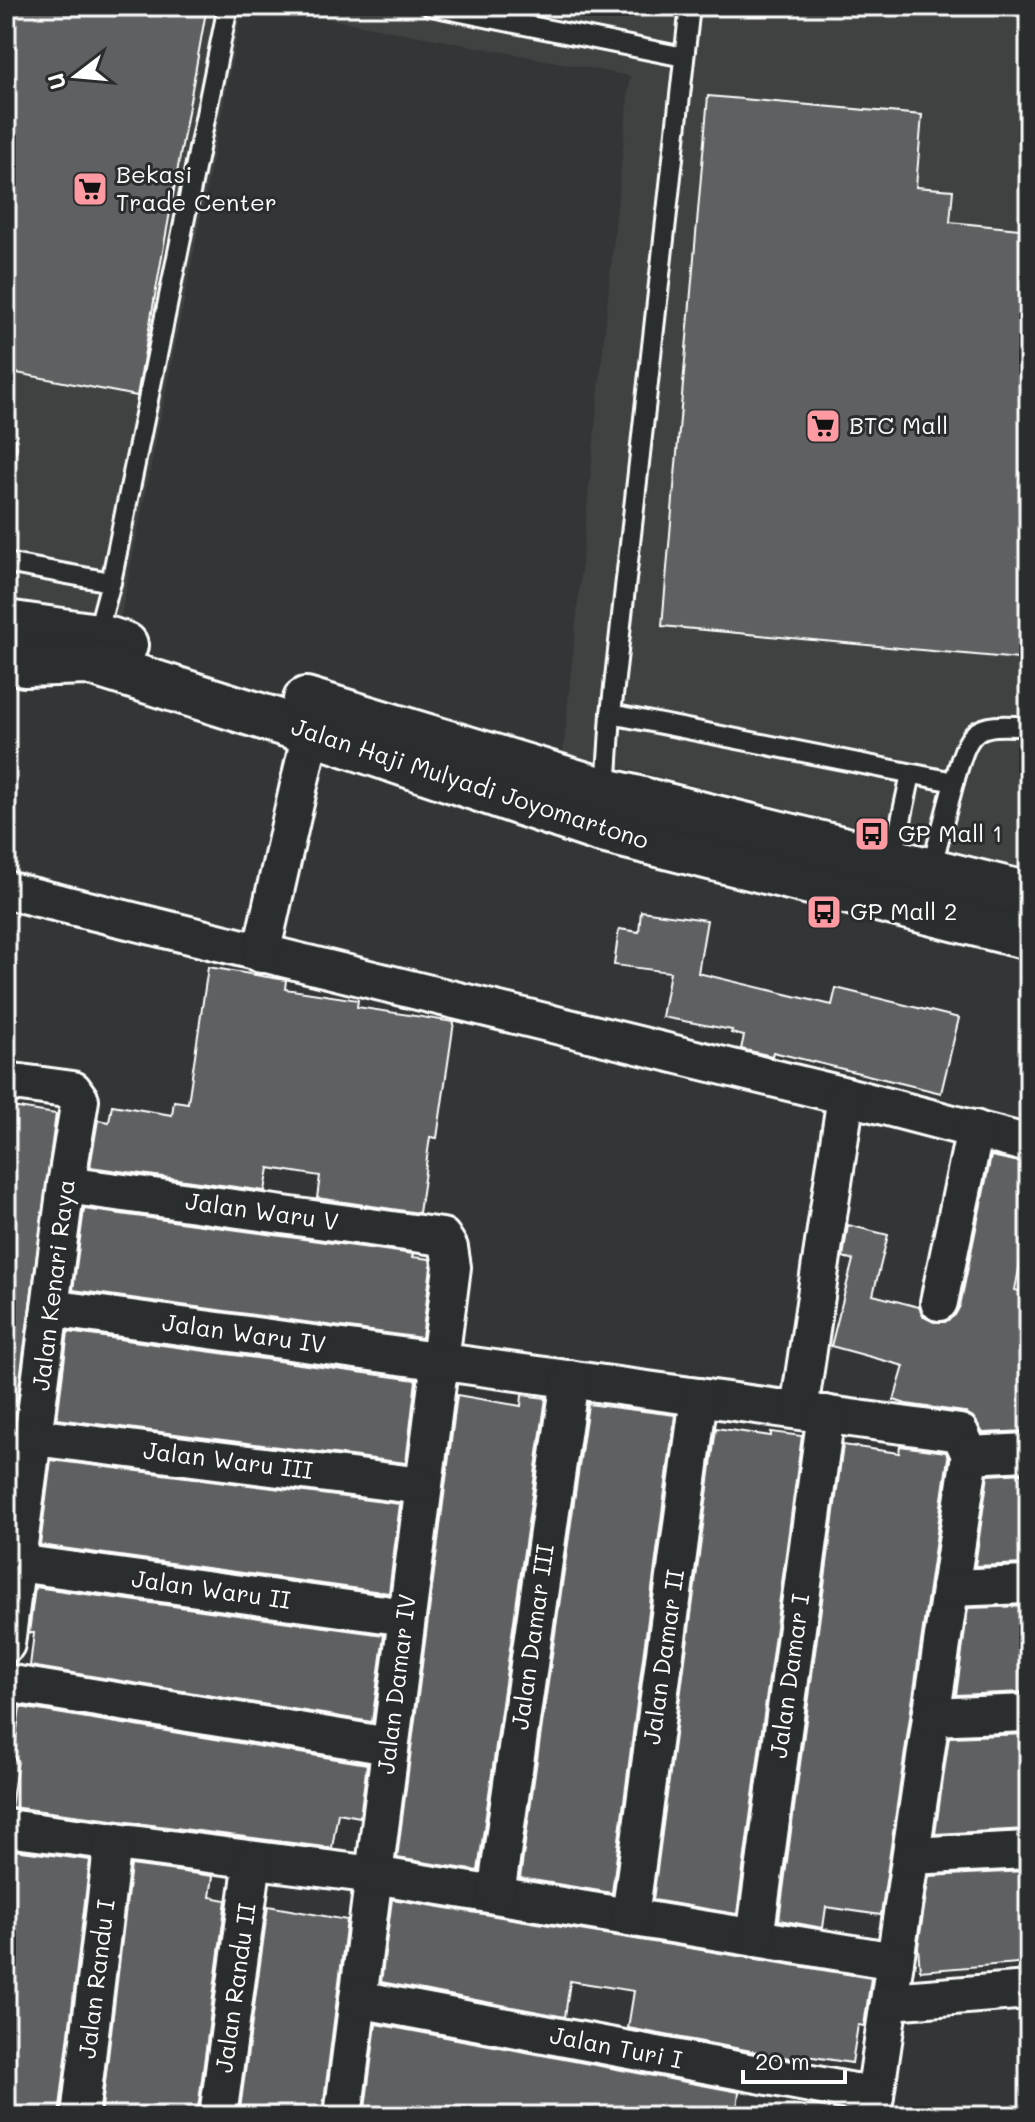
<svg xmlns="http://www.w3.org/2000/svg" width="1035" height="2122" font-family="Mali,sans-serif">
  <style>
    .built { fill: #404243 }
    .building { fill: #5f6162; stroke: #fff; stroke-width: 2 }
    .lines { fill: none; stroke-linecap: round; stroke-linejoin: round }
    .service-casing { stroke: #fff; stroke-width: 24 }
    .minor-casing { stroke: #fff; stroke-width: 42 }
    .primary-casing { stroke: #fff; stroke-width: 50 }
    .service { stroke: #2a2d2e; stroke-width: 18 }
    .minor { stroke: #2a2d2e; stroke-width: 36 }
    .primary { stroke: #2a2d2e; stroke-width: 44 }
    .labels { text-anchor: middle; stroke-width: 6; stroke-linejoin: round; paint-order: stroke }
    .poi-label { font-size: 24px; fill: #fff; stroke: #2a2d2e; text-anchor: start }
    .street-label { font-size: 24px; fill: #fff; stroke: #2a2d2e }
  </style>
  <rect width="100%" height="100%" fill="#333536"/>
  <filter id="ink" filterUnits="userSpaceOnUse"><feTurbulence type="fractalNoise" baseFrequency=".0125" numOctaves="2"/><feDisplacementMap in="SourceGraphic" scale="16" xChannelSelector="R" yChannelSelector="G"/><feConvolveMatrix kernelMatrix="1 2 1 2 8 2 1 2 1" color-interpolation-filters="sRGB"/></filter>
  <g filter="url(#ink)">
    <g class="built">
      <polygon points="6,6 243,6 117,635 6,609"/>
      <polygon points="262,6 1029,6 1029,869 563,753 630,76"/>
    </g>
    <g class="building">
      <polygon points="6,6 207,6 137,396 6,371"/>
      <polygon points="708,96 922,115 916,187 953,190 950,222 1029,230 1029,660 662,626"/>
      <polygon points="641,911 707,920 698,973 832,1005 836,988 959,1018 941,1093 773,1052 772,1056 741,1049 744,1036 731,1033 732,1030 662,1017 670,972 614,965 619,929 639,932"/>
      <polygon points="208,967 286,980 285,989 358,1000 357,1007 454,1022 437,1138 430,1137 419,1213 317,1198 320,1176 269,1168 265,1191 90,1167 98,1120 109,1122 112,1105 172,1115 174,1101 188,1103"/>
      <polygon points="6,1106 56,1114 17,1401 6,1400"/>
      <polygon points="991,1156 1029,1164 1029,1218 1015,1290 1029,1293 1029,1431 983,1433 973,1417 964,1412 906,1404 894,1400 904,1366 831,1346 853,1260 843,1257 848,1225 888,1235 873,1295 919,1307 924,1317 934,1322 945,1322 955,1315 960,1306"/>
      <polygon points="84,1209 413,1254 412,1257 430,1259 431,1267 422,1338 73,1290"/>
      <polygon points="68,1332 416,1380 406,1463 57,1419"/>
      <polygon points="457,1395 521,1406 522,1395 546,1398 478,1871 397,1858"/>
      <polygon points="588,1404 675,1415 612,1893 520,1878"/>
      <polygon points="716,1428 771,1436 771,1432 802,1436 737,1914 653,1900"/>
      <polygon points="843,1445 899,1453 900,1446 946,1452 948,1458 881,1915 826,1907 823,1928 779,1920"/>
      <polygon points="51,1460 400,1504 389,1593 40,1545"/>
      <polygon points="1029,1473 1029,1564 975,1566 988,1475"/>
      <polygon points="35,1587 384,1635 372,1722 30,1666 34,1633 29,1633"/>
      <polygon points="1029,1606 1029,1649 1020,1649 1024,1692 956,1695 968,1608"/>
      <polygon points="20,1707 367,1764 360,1817 338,1813 332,1848 11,1807 18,1760 13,1759"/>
      <polygon points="1029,1734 1029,1829 935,1834 949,1737"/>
      <polygon points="6,1849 90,1860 59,2116 6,2116"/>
      <polygon points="131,1865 213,1876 210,1897 226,1900 197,2116 101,2116"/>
      <polygon points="1025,1871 1029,1912 1029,1962 920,1971 918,1947 929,1876"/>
      <polygon points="392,1899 871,1978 864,2026 858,2025 852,2063 800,2055 800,2060 628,2028 634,1991 570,1981 565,2017 381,1982"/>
      <polygon points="268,1906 347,1920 322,2116 239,2116"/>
      <polygon points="376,2024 739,2092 736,2116 637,2116 589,2109 588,2116 364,2116"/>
    </g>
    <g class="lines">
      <defs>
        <g id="service">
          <polyline points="431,6 684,57"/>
          <polyline points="6,447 6,446"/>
          <polyline points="6,563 111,582 96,638"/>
          <polyline points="111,582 228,6"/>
          <polyline points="611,714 690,6"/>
          <path d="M606,791l5,-77 343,68c15,-52 17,-60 75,-55"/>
          <polyline points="892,863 911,774"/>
          <polyline points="930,873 954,782"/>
        </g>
        <g id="minor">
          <polyline points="6,890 846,1096 1029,1144"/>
          <polyline points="261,954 311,732"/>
          <polyline points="6,1081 73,1090 80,1100 66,1185 6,1644"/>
          <polyline points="66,1185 442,1237 449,1248 452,1267 343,2116"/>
          <polyline points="939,1302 975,1129"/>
          <polyline points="50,1308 960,1433 970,1455 872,2116"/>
          <polyline points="799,1410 846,1096"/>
          <polyline points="34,1437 422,1486"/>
          <polyline points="970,1455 1029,1452"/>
          <polyline points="17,1563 406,1617"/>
          <polyline points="950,1588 1029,1585"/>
          <polyline points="6,1683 389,1746"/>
          <polyline points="931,1717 1029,1713"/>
          <polyline points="6,1828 374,1875 895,1961"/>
          <polyline points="911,1856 1029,1850"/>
          <polyline points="496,1895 570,1379"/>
          <polyline points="630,1917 699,1397"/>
          <polyline points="755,1938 826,1414"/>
          <polyline points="358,1999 875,2096"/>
          <polyline points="890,2001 1029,1990"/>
          <polyline points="80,2116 113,1841"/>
          <polyline points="218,2116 253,1860"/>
        </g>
        <g id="primary">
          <polyline points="6,623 97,636 125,645"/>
          <polyline points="6,657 24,664 88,662 311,732 598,829 1029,937"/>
          <polyline points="306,700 606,791 1029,895"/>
        </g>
      </defs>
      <use href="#service" class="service-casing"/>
      <use href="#minor" class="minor-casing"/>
      <use href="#primary" class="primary-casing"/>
      <use href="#service" class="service"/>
      <use href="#minor" class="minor"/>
      <use href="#primary" class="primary"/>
    </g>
  </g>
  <defs>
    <symbol id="supermarket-square" viewBox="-11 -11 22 22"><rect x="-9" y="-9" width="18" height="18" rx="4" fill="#ff9aa2" stroke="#2a2d2e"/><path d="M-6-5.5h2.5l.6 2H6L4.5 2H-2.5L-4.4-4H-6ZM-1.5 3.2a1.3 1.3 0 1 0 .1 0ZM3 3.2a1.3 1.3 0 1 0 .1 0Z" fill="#111"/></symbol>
    <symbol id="bus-square" viewBox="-11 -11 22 22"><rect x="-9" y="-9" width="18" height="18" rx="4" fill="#ff9aa2" stroke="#2a2d2e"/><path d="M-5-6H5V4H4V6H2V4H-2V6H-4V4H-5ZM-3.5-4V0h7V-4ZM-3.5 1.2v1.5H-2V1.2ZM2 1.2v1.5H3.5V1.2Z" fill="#111"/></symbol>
  </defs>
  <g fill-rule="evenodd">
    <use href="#supermarket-square" x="70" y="169" width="40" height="40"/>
    <use href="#supermarket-square" x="803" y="406" width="40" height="40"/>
    <use href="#bus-square" x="852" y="814" width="40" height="40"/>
    <use href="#bus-square" x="804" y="892" width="40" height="40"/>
  </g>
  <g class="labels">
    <g class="poi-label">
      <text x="116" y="183">Bekasi<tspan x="116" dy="28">Trade Center</tspan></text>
      <text x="849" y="434">BTC Mall</text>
      <text x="898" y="842">GP Mall 1</text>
      <text x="850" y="920">GP Mall 2</text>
    </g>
    <g class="street-label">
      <text transform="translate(470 784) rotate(18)" y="8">Jalan Haji Mulyadi Joyomartono</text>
      <text transform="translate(262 1212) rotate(8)" y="8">Jalan Waru V</text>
      <text transform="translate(54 1285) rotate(-83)" y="8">Jalan Kenari Raya</text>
      <text transform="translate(244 1334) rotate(8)" y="8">Jalan Waru IV</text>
      <text transform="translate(228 1461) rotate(7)" y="8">Jalan Waru III</text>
      <text transform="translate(211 1590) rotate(8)" y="8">Jalan Waru II</text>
      <text transform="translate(533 1637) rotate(-82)" y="8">Jalan Damar III</text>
      <text transform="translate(664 1657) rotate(-82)" y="8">Jalan Damar II</text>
      <text transform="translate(790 1676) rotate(-82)" y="8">Jalan Damar I</text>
      <text transform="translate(397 1684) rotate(-83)" y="8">Jalan Damar IV</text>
      <text transform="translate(97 1979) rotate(-83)" y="8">Jalan Randu I</text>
      <text transform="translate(236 1988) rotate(-82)" y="8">Jalan Randu II</text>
      <text transform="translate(616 2048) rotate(11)" y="8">Jalan Turi I</text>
    </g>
  </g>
  <rect width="1035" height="2122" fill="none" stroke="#2a2d2e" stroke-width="32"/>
  <rect x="16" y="16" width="1003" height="2090" fill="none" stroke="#fff" stroke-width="3" filter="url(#ink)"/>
  <g transform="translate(76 76) rotate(254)" stroke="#2a2d2e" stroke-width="6" paint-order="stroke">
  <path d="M0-6L14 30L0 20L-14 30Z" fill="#ffffff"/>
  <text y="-12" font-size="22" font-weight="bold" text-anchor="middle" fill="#ffffff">U</text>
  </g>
  <path d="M743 2070v12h102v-12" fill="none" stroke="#ffffff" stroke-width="4"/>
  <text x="755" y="2070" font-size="24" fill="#ffffff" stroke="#2a2d2e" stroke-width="6" paint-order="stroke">20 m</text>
</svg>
